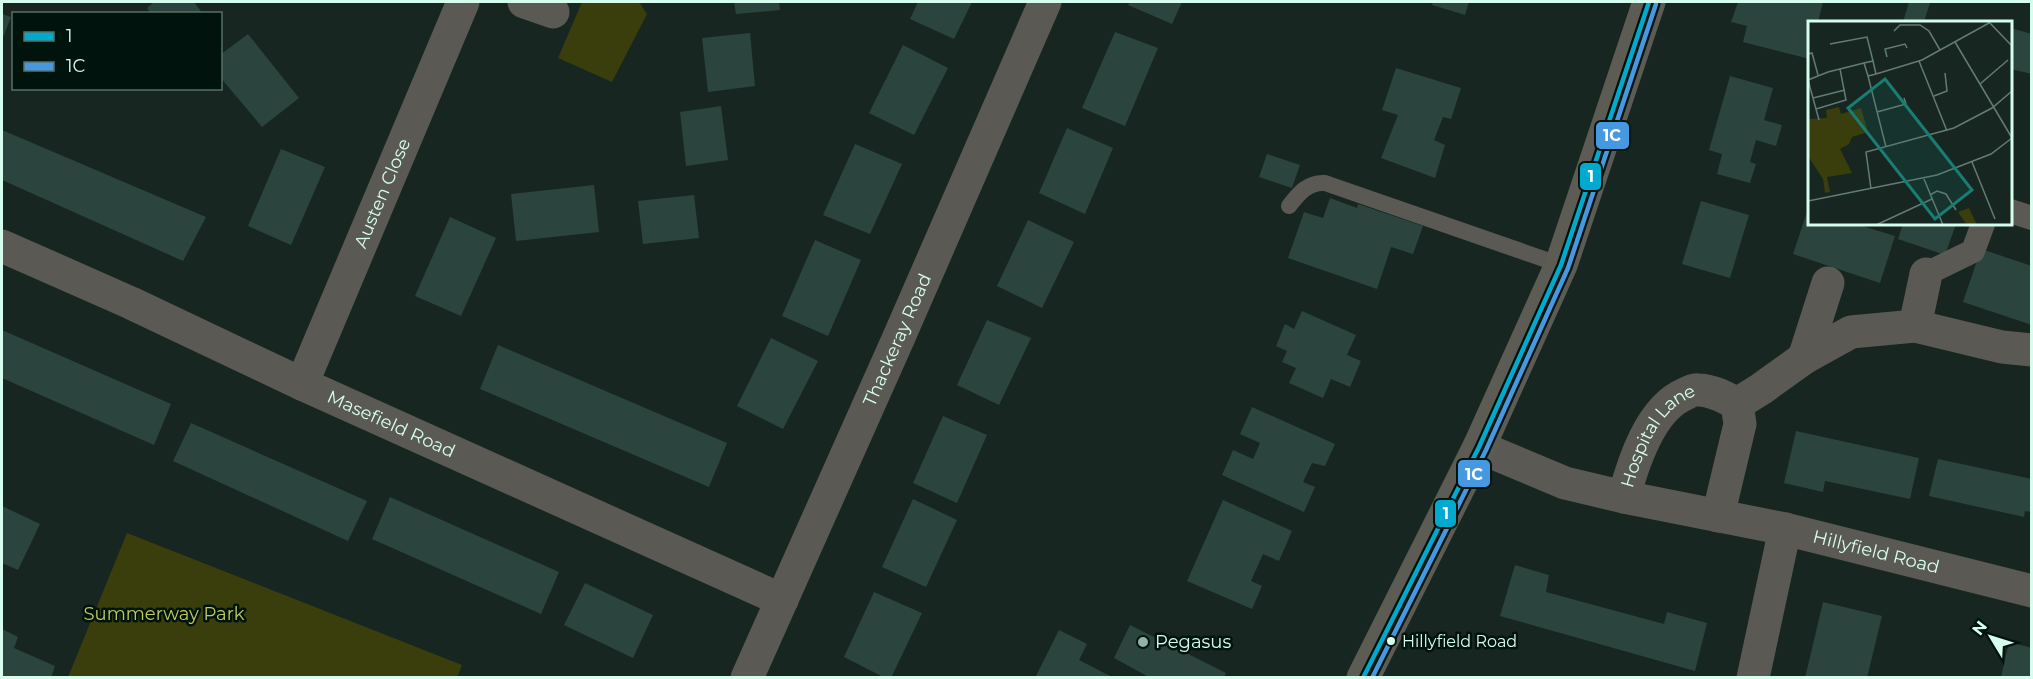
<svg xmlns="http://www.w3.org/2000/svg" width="2033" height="679" font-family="Montserrat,sans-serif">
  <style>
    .green { fill: #3a3e0c }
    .building { fill: #2c443e }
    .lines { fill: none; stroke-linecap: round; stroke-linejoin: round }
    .service { stroke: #5b5953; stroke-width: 16 }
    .pedestrian { stroke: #5b5953; stroke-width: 24 }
    .minor { stroke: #5b5953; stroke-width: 33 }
    .secondary { stroke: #5c5b54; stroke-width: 33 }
    .bus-1-casing { stroke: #00140d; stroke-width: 9 }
    .bus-2-casing { stroke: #00140d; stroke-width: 9 }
    .bus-1 { stroke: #00a9ce; stroke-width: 4.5 }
    .bus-2 { stroke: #4699e1; stroke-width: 4.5 }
    .bus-dot { fill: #d5feef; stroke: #00140d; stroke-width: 2 }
    .poi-dot { fill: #92b2a7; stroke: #00140d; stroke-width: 2 }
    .labels { text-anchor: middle; stroke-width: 5; stroke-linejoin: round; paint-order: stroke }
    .bus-label { font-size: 16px; fill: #d5feef; stroke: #00140d; text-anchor: start }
    .street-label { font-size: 18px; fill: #d5feef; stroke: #00140d }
    .park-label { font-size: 18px; fill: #c2c85f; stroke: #00140d }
    .poi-label { font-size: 18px; fill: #d5feef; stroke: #00140d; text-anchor: start }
    .inset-road { fill: none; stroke: #637c73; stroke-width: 1.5 }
    .view { fill: #197d74; fill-opacity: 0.15; stroke: #197d74; stroke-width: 3 }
    .inset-edge { fill: none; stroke: #d5feef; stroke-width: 3 }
    .line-badge { stroke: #00140d; stroke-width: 2 }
    .badge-label { font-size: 16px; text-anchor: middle; font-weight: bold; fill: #fff }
  </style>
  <rect width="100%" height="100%" fill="#172621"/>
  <g class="green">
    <polygon points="582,2 639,2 647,14 612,82 558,58"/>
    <polygon points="127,533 462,665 457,678 68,677"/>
  </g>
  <g class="building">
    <polygon points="154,2 194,2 203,14 151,14 147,8"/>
    <polygon points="734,2 779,2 780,10 736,14"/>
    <polygon points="918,2 972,2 954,39 910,19"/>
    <polygon points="1130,2 1182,2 1172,24 1128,5"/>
    <polygon points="1433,2 1469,2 1465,15 1432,5"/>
    <polygon points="1738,2 1823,2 1818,22 1810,22 1810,59 1743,42 1747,26 1731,22"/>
    <polygon points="1909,2 1930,3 1924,22 1903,22"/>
    <polygon points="2,14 11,17 2,40"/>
    <polygon points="2010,28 2032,34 2032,74 2010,69"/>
    <polygon points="1115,32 1158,48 1125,126 1082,108"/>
    <polygon points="750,33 755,86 708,92 702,38"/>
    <polygon points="248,34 299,98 262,127 220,77 220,55"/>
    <polygon points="903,45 948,68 914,135 869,113"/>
    <polygon points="1396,68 1461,88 1451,119 1443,117 1434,140 1445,145 1435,178 1381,158 1398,115 1382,110"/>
    <polygon points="1730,76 1773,88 1764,120 1782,125 1776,146 1756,140 1750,162 1756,164 1750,183 1717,174 1722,154 1709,150"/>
    <polygon points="721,106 728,160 686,166 680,112"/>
    <polygon points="1067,128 1113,148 1085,214 1039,193"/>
    <polygon points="2,130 206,217 183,261 2,180"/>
    <polygon points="855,144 902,164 870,234 823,215"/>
    <polygon points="281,149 325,167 291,245 248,226"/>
    <polygon points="1267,154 1300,165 1292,188 1259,177"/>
    <polygon points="594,185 599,232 516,241 511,194"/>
    <polygon points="694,195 699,238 643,244 638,201"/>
    <polygon points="1330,198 1357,208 1358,204 1423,226 1413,254 1391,247 1377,289 1288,258 1304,212 1323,218"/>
    <polygon points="1701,201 1749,215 1730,278 1682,264"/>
    <polygon points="1809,206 1810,224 1856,224 1895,236 1880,283 1793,254"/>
    <polygon points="450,217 496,238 461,316 415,296"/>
    <polygon points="1028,220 1074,242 1042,308 997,286"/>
    <polygon points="1903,224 1956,224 1945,255 1898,239"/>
    <polygon points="815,240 861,260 828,336 782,316"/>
    <polygon points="1981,249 2032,266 2032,325 1963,302"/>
    <polygon points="1302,311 1356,335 1347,355 1361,361 1350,387 1331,379 1323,398 1289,383 1296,368 1282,362 1287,351 1276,346 1285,324 1294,329"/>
    <polygon points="987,320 1031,338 999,405 957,385"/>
    <polygon points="2,330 171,404 154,445 2,378"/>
    <polygon points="771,338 818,361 783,429 737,406"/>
    <polygon points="498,345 727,443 709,487 480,389"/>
    <polygon points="1252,407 1335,444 1325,466 1312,463 1303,482 1315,487 1304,512 1222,475 1233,450 1253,459 1260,443 1240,434"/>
    <polygon points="943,416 987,435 957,503 913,483"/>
    <polygon points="191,423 367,501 348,541 173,461"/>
    <polygon points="1796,431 1919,458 1910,499 1825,481 1823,492 1784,483"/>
    <polygon points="1938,459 2032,479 2032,512 2025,511 2024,517 1929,496"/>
    <polygon points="390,497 559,572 541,614 372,539"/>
    <polygon points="913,499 957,520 926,587 882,567"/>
    <polygon points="1223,500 1292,531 1279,561 1263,554 1251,581 1262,586 1252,609 1187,581"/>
    <polygon points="2,506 40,524 18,570 2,563"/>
    <polygon points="1515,565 1549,575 1546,592 1664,624 1667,612 1707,623 1695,671 1500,616"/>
    <polygon points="585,583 653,615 633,658 564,625"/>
    <polygon points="874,592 922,613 891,678 885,678 844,657"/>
    <polygon points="1823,602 1882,616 1867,678 1805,678"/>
    <polygon points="1130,625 1226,673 1224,678 1146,678 1147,676 1114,658"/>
    <polygon points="2,629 18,637 14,648 55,666 51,678 2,678"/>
    <polygon points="1059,630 1087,644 1079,660 1114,678 1035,678"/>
    <polygon points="2009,642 2032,648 2032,678 2001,677"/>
  </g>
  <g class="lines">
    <path class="service" d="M1289,206c10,-13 19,-24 36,-23l236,82"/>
    <g class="pedestrian">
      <polyline points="2010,211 2032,218"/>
      <polyline points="1926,274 1973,251 1983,224"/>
    </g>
    <g class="minor">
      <polyline points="524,2 553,12"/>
      <path id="s1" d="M2,246l129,57 171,81 480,216"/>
      <polyline points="1915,326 1926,274"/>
      <polyline points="1804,358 1828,283"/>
      <path id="s2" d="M302,384l161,-382"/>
      <path id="s3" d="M1479,447l86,36 59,14 161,32 247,62"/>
      <path id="s4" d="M1624,497c9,-34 26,-88 61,-103 4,-2 9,-5 13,-4 14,0 27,7 39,14"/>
      <polyline points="1718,516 1740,424 1737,404 1761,389 1804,358 1851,332 1915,326 2002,347 2032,350"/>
      <path id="s5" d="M747,678l152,-341 146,-335"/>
      <polyline points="1753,678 1785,529"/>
    </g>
    <polyline class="secondary" points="1363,678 1479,447 1561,265 1649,2"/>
    <defs>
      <polyline id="bus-1" points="1363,678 1479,447 1561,265 1649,2"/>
      <polyline id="bus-2" points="1372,678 1486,450 1568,268 1656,4"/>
    </defs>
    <use href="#bus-1" class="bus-1-casing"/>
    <use href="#bus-2" class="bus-2-casing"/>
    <use href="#bus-1" class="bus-1"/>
    <use href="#bus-2" class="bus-2"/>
  </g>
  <circle class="bus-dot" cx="1391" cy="641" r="5"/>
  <circle class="poi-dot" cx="1143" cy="642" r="6"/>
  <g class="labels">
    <g class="bus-label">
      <text x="1402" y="647">Hillyfield Road</text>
    </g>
    <g class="street-label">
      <text dy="6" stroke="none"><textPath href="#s2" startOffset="207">Austen Close</textPath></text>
      <text dy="6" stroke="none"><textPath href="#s5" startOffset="370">Thackeray Road</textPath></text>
      <text dy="6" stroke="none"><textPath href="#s1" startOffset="428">Masefield Road</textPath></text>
      <text dy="6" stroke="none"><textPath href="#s4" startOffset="72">Hospital Lane</textPath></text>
      <text dy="6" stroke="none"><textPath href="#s3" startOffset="412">Hillyfield Road</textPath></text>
    </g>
    <g class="park-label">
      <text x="164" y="620">Summerway Park</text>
    </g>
    <g class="poi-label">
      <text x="1155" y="648">Pegasus</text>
    </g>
  </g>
  <g transform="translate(1808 21)">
    <rect width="204" height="204" fill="#172621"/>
    <path d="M31,86l2,7 20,-6 7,24 -16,5 -3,7 -9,5 12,24 -25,4 3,15 -5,1 -2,-14 -15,-23v-37l19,-1 -1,-8zM161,187l8,17h-10l-9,-13z" fill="#3a3e0c"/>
    <path class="inset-road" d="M180,0l24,25M86,10l6,-6h20l9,6 11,19M147,21l57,96M22,23l37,-7 6,24M0,33l4,-1 6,22M79,36l-2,-8 20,-5 2,4M111,40l28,70M68,53l46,-14 67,-37M60,55l18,71M0,59l20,-8 36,-9 9,-2 3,13 -8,2 -4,-13M0,59l11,40M172,63l28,-24M126,75l13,-5 -2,-18M5,77l32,-8M8,88l30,-9 -6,-31M69,91l29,-8 -2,-6M164,141l23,57M116,158l19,46M63,168l-5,-37 88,-24 38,-20 20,-17M122,174l7,-4 9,3 10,16M0,180l129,-26 54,-21 21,-16M68,204l56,-26"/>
    <path class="view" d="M77,58l87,111 -37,29 -87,-111z"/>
    <rect width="204" height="204" class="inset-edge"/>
  </g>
  <g class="line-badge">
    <rect x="1595" y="121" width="35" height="29" rx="6" fill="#4699e1"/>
    <rect x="1579" y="162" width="23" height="29" rx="6" fill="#00a9ce"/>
    <rect x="1457" y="459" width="34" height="29" rx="6" fill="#4699e1"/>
    <rect x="1434" y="499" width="23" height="29" rx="6" fill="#00a9ce"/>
  </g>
  <g class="badge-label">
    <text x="1612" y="141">1C</text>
    <text x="1591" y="182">1</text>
    <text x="1474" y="480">1C</text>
    <text x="1446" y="519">1</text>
  </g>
  <rect width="2033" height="679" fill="none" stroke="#d5feef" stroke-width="6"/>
  <rect x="12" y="12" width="210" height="78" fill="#00140d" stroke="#557267" stroke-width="1.5"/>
  <rect x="24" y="32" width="30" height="9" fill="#00a9ce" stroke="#557267" stroke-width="1.5"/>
  <text x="66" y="42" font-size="18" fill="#d5feef">1</text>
  <rect x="24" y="62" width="30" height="9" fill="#4699e1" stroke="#557267" stroke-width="1.5"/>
  <text x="66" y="72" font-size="18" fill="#d5feef">1C</text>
  <g transform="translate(1991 637) rotate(308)" stroke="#00140d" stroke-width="4.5" paint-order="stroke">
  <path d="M0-4.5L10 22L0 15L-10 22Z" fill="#d5feef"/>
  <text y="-9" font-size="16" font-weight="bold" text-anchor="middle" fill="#d5feef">N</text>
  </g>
</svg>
